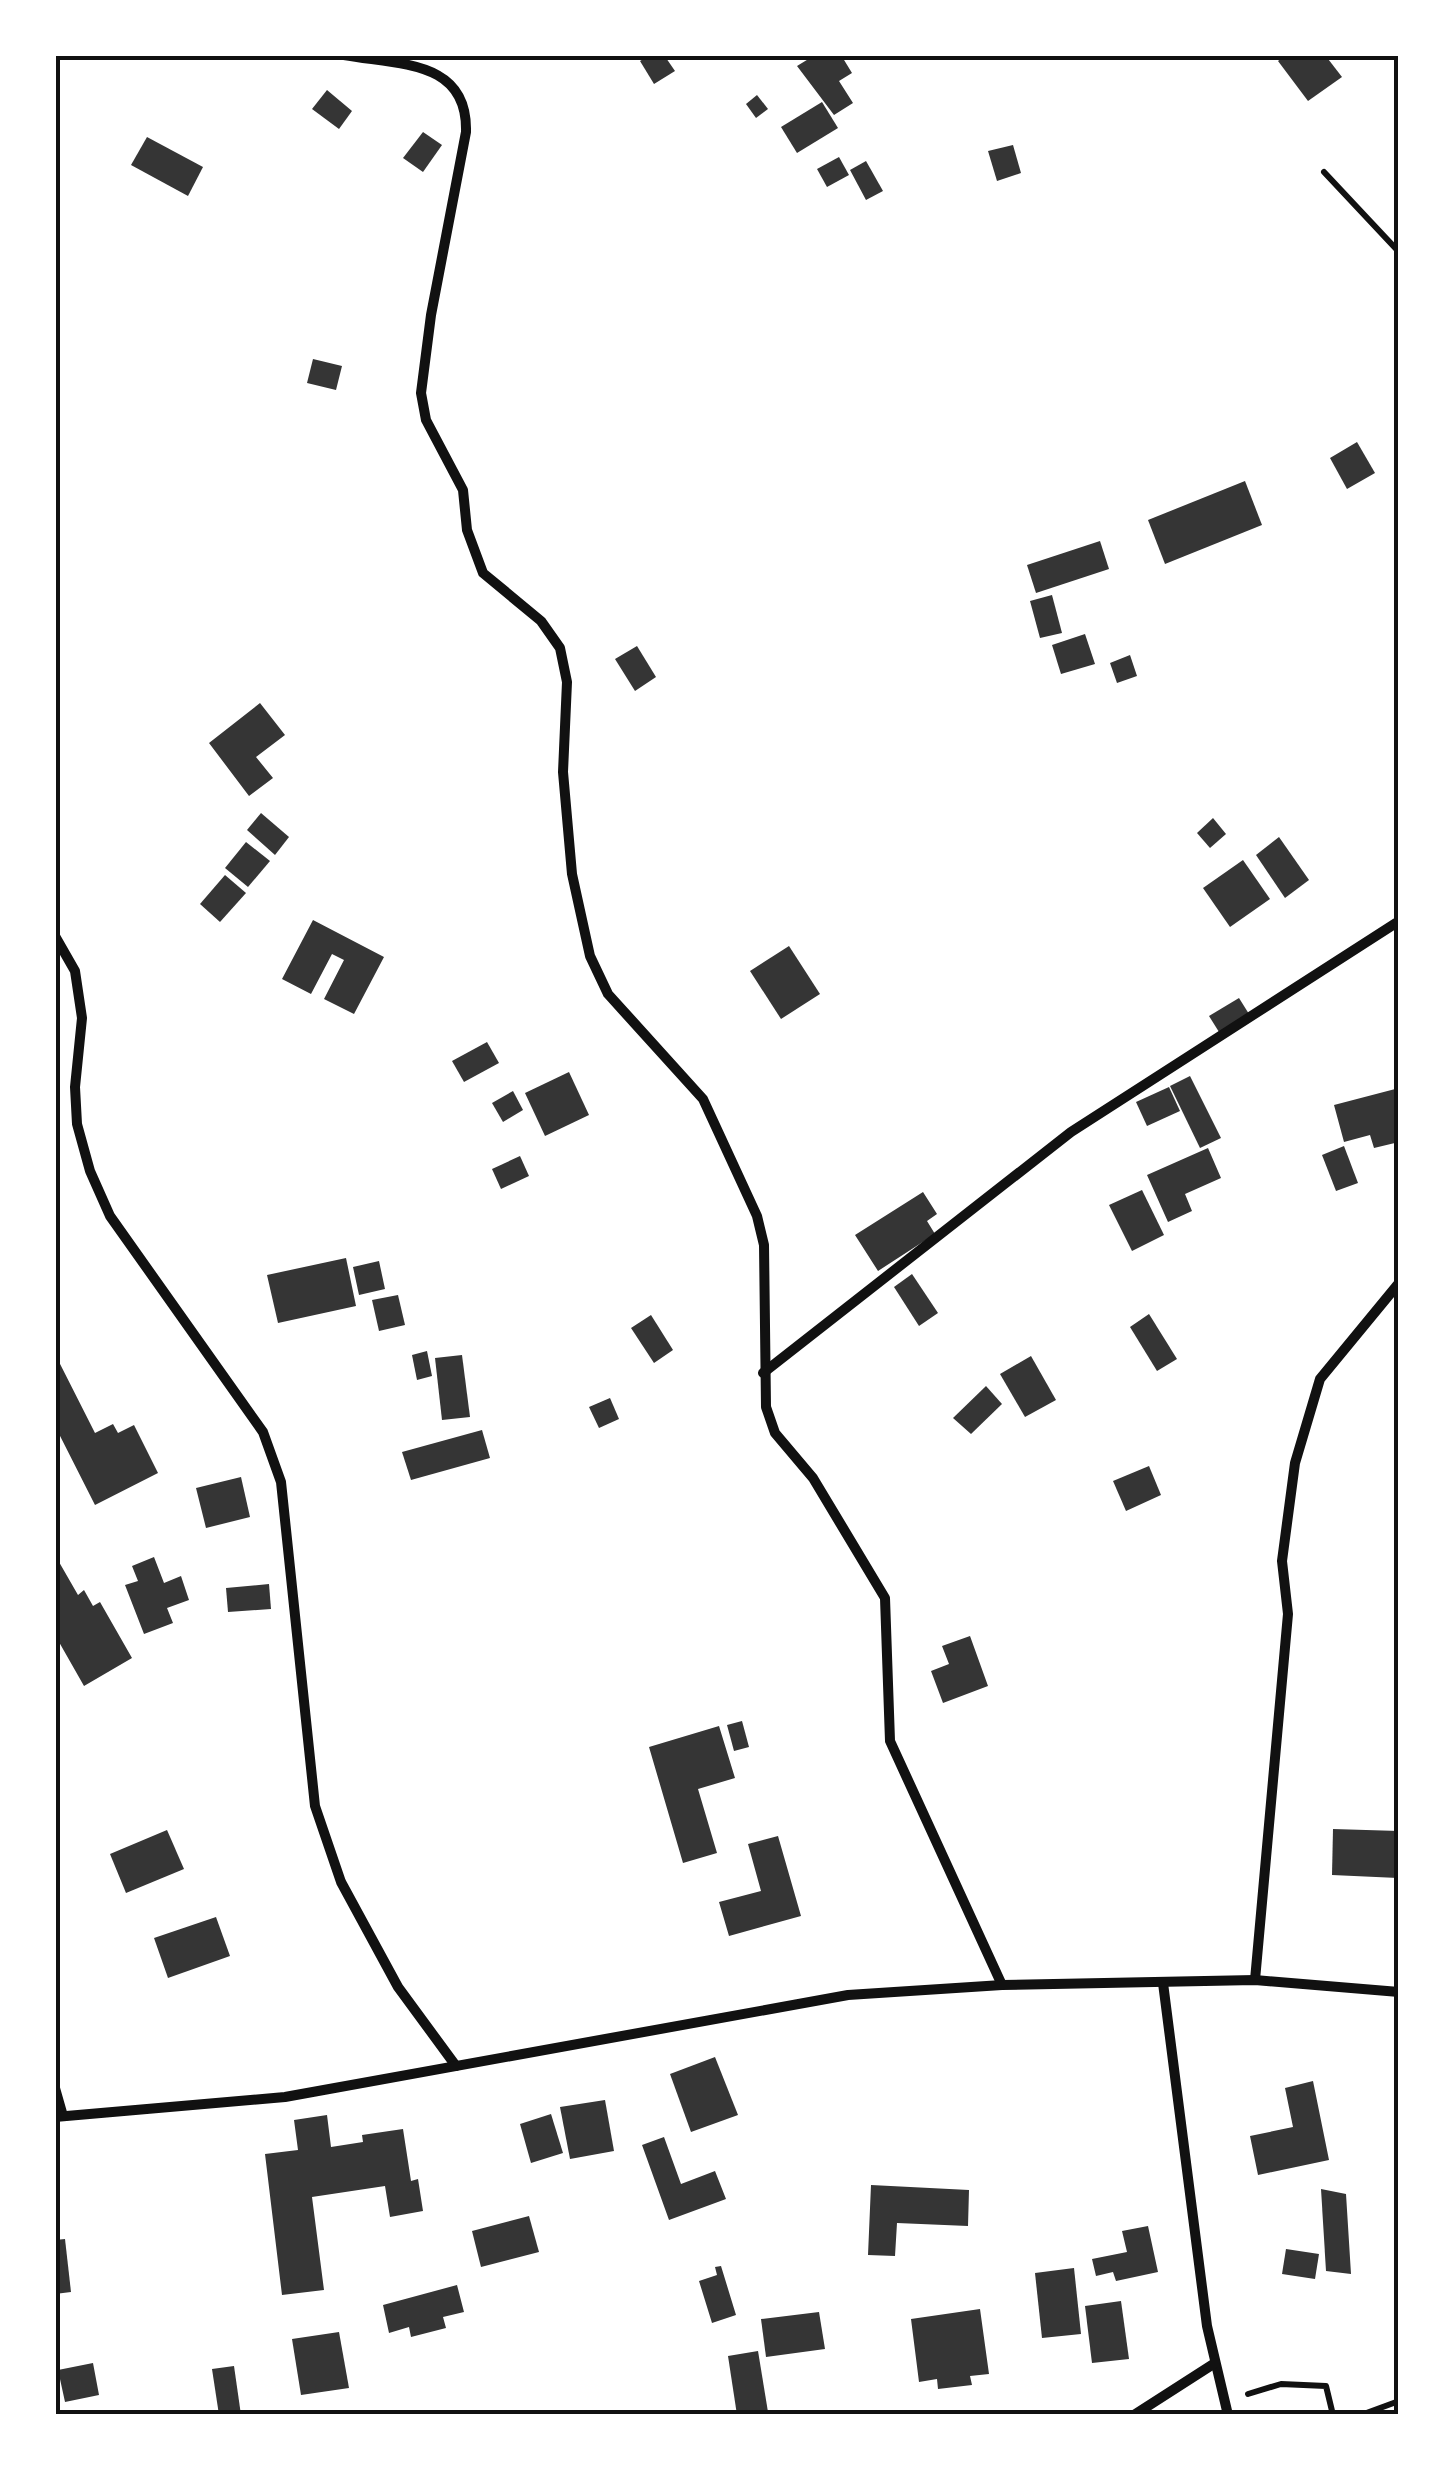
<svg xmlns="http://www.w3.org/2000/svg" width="1454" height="2470" font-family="Cabin,sans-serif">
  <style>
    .building { fill: #353535 }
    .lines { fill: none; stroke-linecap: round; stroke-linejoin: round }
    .path { stroke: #111; stroke-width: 6 }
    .minor { stroke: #111; stroke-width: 10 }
    .neatline { fill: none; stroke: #111; stroke-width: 4 }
  </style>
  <rect width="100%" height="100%" fill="#fff"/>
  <g class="building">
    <polygon points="650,55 664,55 675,71 654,84 640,61"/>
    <polygon points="815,55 841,55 852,73 839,81 853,103 834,115 797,66"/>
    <polygon points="1286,55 1325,55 1342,77 1308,101 1278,61"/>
    <polygon points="327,90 352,111 339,129 312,109"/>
    <polygon points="757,95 768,109 756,118 746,104"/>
    <polygon points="822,102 838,128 797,153 781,127"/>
    <polygon points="423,132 442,145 423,172 403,158"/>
    <polygon points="147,137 203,167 188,196 131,165"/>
    <polygon points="1013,145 1021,173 997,181 988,151"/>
    <polygon points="839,157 849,175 827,187 817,169"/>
    <polygon points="866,161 883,191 866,200 850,170"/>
    <polygon points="313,359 342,366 336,390 307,383"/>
    <polygon points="1357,442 1375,473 1347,489 1330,458"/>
    <polygon points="1245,481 1262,525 1165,564 1148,520"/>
    <polygon points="1100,541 1109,569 1036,593 1027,565"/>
    <polygon points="1052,595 1062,633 1040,638 1030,601"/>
    <polygon points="1085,634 1095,664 1061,674 1052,645"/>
    <polygon points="637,646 656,677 635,691 615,659"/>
    <polygon points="1130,655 1137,676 1117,683 1110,663"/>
    <polygon points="260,703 285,735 256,757 273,778 249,796 209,743"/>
    <polygon points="261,813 289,837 275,855 247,830"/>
    <polygon points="1213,818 1226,834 1210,848 1197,833"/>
    <polygon points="1279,837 1309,880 1285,898 1256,855"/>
    <polygon points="246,842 270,861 248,887 225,868"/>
    <polygon points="1243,860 1270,899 1230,927 1203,888"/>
    <polygon points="225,875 246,893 220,922 200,904"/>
    <polygon points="313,920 384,957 354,1014 324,999 344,960 332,954 311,994 282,979"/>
    <polygon points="789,946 820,994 781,1019 750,971"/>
    <polygon points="1239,998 1249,1014 1219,1032 1209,1016"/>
    <polygon points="487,1042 499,1063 464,1082 452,1061"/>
    <polygon points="569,1072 589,1115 545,1136 525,1093"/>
    <polygon points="1190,1076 1221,1138 1200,1148 1170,1086"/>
    <polygon points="1169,1087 1180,1111 1147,1126 1136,1102"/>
    <polygon points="1399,1088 1399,1142 1374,1148 1370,1135 1344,1142 1334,1105"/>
    <polygon points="513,1091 523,1110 503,1122 492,1103"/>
    <polygon points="1344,1146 1358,1183 1336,1191 1322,1155"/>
    <polygon points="1208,1148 1221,1178 1185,1194 1192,1211 1168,1222 1147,1175"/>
    <polygon points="520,1156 529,1176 501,1189 492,1169"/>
    <polygon points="1142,1190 1164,1235 1132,1251 1109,1205"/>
    <polygon points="923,1192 937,1214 927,1221 935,1234 878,1271 855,1235"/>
    <polygon points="346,1258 356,1306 278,1323 267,1275"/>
    <polygon points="379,1261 385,1289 359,1295 353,1267"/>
    <polygon points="912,1274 938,1313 919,1326 894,1287"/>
    <polygon points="398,1295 405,1325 379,1331 372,1300"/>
    <polygon points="1149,1314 1177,1359 1157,1371 1130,1327"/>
    <polygon points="651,1315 673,1350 654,1363 631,1328"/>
    <polygon points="427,1351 432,1376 417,1380 412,1355"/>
    <polygon points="55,1354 95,1433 113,1424 118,1433 134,1425 158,1473 95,1505 55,1426"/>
    <polygon points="462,1355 470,1417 442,1420 435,1358"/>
    <polygon points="1031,1356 1056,1400 1025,1417 1000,1374"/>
    <polygon points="986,1386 1002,1404 971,1434 953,1418"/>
    <polygon points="610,1398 619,1419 599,1428 589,1407"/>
    <polygon points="482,1430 490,1458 411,1480 402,1452"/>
    <polygon points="1149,1466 1161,1495 1126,1511 1113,1481"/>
    <polygon points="241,1477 250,1517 206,1528 196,1488"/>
    <polygon points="55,1555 78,1595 84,1590 93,1606 100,1602 132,1658 84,1686 55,1635"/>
    <polygon points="154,1557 164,1583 181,1576 189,1600 167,1608 173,1623 144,1634 125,1585 138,1581 132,1566"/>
    <polygon points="269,1584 271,1609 228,1612 226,1588"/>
    <polygon points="970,1636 988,1686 943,1703 931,1671 949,1664 942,1646"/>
    <polygon points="742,1721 749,1747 734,1751 727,1725"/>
    <polygon points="719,1726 735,1778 698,1789 717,1853 683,1863 649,1747"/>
    <polygon points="1333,1829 1399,1831 1398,1878 1332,1875"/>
    <polygon points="167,1830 184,1869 126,1893 110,1854"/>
    <polygon points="778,1836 801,1916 729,1936 719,1902 761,1891 748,1844"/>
    <polygon points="216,1917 230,1956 168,1978 154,1938"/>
    <polygon points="715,2057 738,2115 691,2132 670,2074"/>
    <polygon points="1313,2081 1329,2160 1258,2175 1250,2136 1293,2127 1285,2088"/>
    <polygon points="605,2100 614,2151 570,2159 560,2107"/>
    <polygon points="551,2114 563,2153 531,2163 520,2124"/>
    <polygon points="327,2115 331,2147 363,2142 362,2135 403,2129 411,2181 418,2179 423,2211 390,2217 385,2186 312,2197 324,2290 282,2295 265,2154 298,2150 294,2120"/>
    <polygon points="664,2137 681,2184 715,2171 726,2199 669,2220 642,2145"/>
    <polygon points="871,2185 969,2190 968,2226 897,2223 895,2256 868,2255"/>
    <polygon points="1321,2189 1346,2194 1351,2274 1326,2271"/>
    <polygon points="529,2216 539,2252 481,2267 472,2231"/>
    <polygon points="1148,2226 1158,2272 1116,2281 1113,2272 1096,2276 1092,2259 1127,2252 1122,2231"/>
    <polygon points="65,2239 71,2292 55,2294 55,2240"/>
    <polygon points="1286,2249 1319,2254 1315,2279 1282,2274"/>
    <polygon points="721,2266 736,2315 712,2323 699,2281 717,2275 715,2267"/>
    <polygon points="1074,2268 1081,2334 1042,2338 1035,2273"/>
    <polygon points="457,2285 464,2312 443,2317 446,2328 411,2337 409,2327 389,2333 383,2305"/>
    <polygon points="1121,2301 1129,2359 1092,2363 1085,2306"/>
    <polygon points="980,2309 989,2374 970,2376 972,2385 938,2389 937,2379 919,2382 911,2319"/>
    <polygon points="819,2312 825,2349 766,2357 761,2319"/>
    <polygon points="339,2332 349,2388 301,2395 292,2339"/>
    <polygon points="758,2351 768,2412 737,2415 728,2356"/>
    <polygon points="93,2363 99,2395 65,2402 58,2370"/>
    <polygon points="234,2366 241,2415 219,2415 212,2369"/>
  </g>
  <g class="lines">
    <g class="path">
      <polyline points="1324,172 1399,252"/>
      <polyline points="1248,2394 1281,2384 1326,2386 1333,2415"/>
      <polyline points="1361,2415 1399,2401"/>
    </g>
    <g class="minor">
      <path d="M344,55c56,10 124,5 122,77l-35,183 -10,78 5,27 37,70 4,40 16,43 58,48 19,27 7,34 -4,90 9,102 18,82 18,38 95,105 54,117 7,29 2,162 9,26 38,45 72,120 5,143 112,244"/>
      <polyline points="55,936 75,971 82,1018 75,1087 77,1124 90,1171 110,1216 263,1432 281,1482 315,1806 341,1882 398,1987 456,2066"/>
      <polyline points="763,1373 1071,1132 1396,923"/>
      <polyline points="1255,1980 1288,1614 1282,1561 1295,1463 1320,1379 1399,1283"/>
      <polyline points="1163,1983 1207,2326 1228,2415"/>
      <polyline points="55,2088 63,2116"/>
      <polyline points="55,2117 285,2097 848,1995 1002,1985 1255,1980 1399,1992"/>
      <polyline points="1134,2415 1215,2363"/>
    </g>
  </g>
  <rect width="1454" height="2470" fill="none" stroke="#ffffff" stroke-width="115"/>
  <rect x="58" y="58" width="1338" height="2354" class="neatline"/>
</svg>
